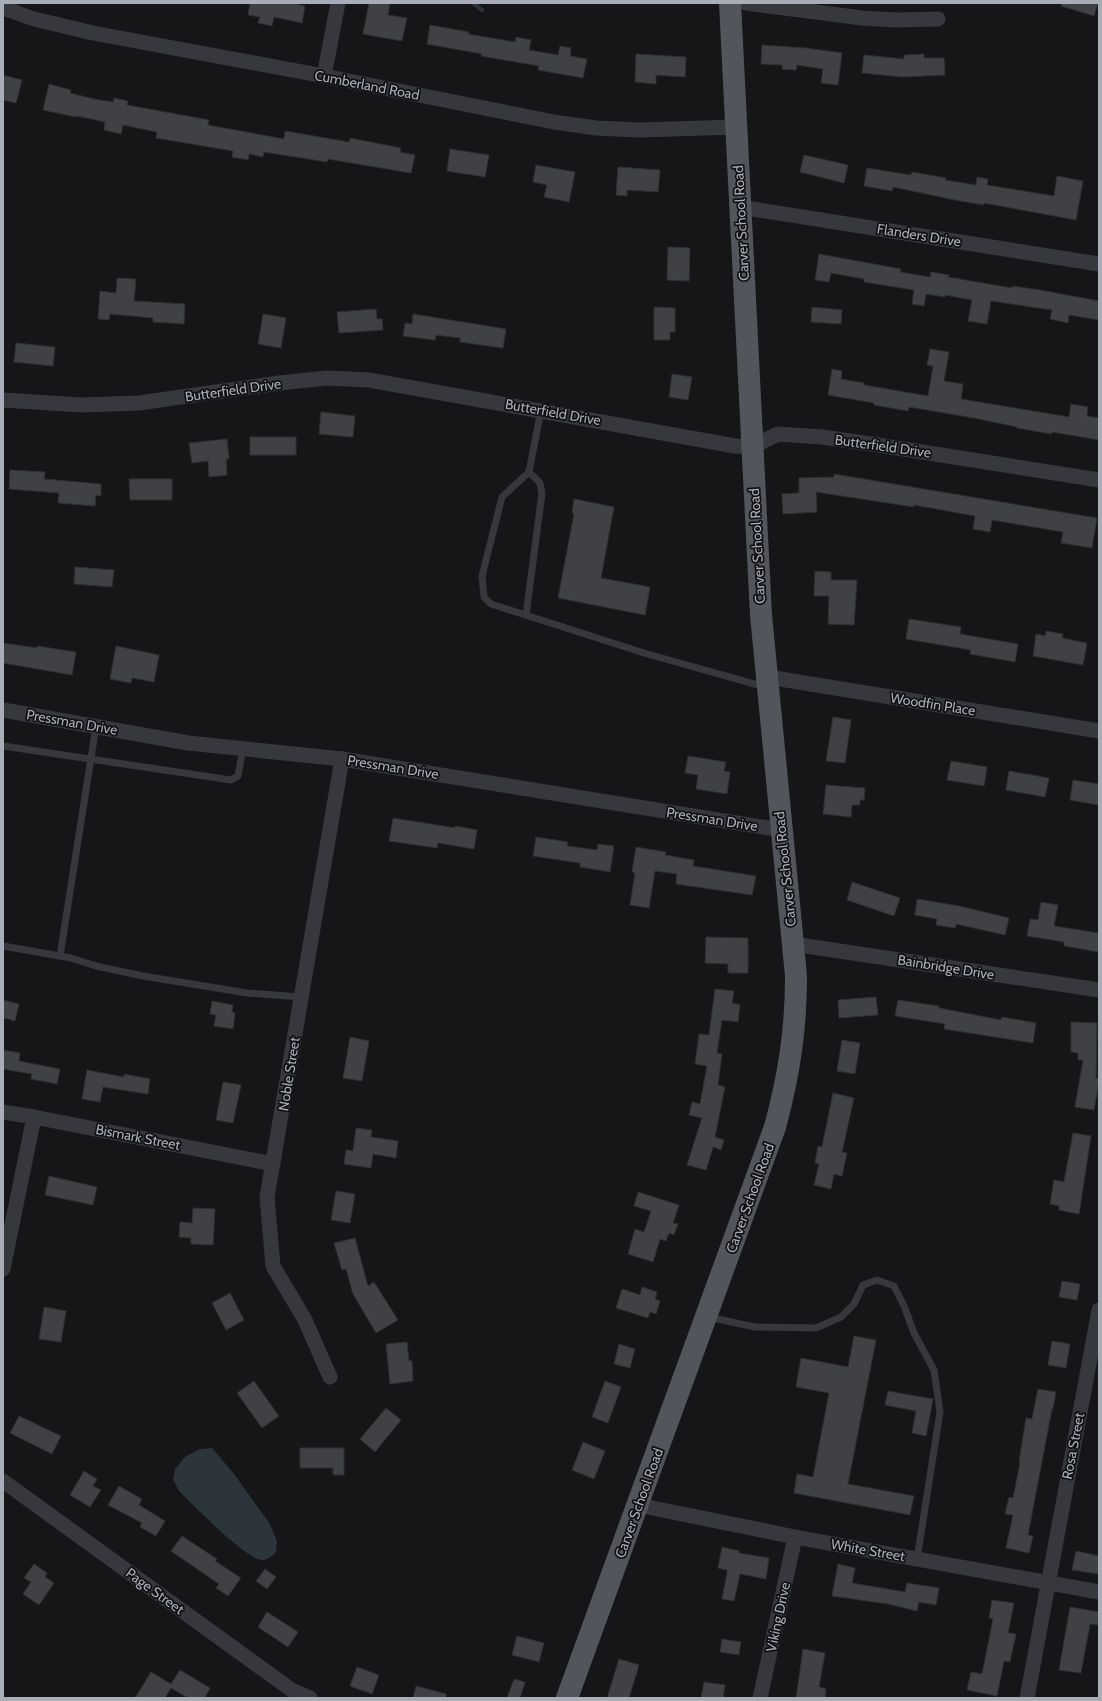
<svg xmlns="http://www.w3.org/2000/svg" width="1102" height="1701" font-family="Cabin,sans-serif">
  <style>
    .water { fill: #2c353c }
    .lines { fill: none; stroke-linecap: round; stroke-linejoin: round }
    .stream { stroke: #2c353c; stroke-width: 4 }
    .building { fill: #404145; stroke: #303034 }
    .service { stroke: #37383d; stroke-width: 7 }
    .minor { stroke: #37383d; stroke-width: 15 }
    .primary { stroke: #53555c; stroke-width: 22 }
    .labels { text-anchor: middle; stroke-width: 3.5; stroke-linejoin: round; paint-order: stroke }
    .street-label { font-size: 14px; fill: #a8adb8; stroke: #111113 }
  </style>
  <rect width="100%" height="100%" fill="#161618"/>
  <path class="water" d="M212,1448l22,26 36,50 7,17 -1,11c-4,4 -7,7 -13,8 -18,0 -70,-56 -84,-69l-6,-12 2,-10 10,-12 15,-8z"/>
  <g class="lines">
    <polyline class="stream" points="473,3 482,10"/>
  </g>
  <g class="building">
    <polygon points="250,3 292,3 305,6 302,23 274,17 272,26 258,23 260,17 248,15"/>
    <polygon points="369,3 390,3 388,15 407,18 402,41 363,34"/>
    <polygon points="1062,3 1098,3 1094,16 1061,6"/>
    <polygon points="430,25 469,32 468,34 515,42 516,37 531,40 529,50 558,55 560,46 571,48 570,56 587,59 583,78 538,70 539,66 481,56 482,54 427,44"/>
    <polygon points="762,45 806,48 842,53 838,85 821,83 823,69 797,65 796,70 782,69 782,65 761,64"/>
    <polygon points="636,54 686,57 685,77 656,75 656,84 635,82"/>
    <polygon points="924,54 924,58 944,58 945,75 903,77 862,73 864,55 904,59 904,55"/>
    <polygon points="3,75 22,80 16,103 3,100"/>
    <polygon points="49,84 71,90 70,93 94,99 113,102 114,98 128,101 127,105 209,120 208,125 284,139 285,131 349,142 350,138 401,148 400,152 415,155 411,173 328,159 327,162 264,152 263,157 249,154 248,160 232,157 233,151 156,138 157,132 123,125 121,134 104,130 105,122 77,116 76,117 43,110"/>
    <polygon points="450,149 489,155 485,177 447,171"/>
    <polygon points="804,155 848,165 844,183 800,172"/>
    <polygon points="536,165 575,172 569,202 544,197 547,185 533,182"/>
    <polygon points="618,167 660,170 658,192 627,190 627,196 616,195"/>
    <polygon points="867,168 911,175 912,172 946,178 945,180 976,185 977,177 988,179 987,185 1054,196 1057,176 1083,181 1076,220 984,203 984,205 955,200 893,187 892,191 864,186"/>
    <polygon points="668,247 690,248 689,281 667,280"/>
    <polygon points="819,254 901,269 900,272 930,277 931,272 949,275 948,277 1012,288 1012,286 1040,290 1099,301 1099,320 1069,315 1068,323 1050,319 1052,310 991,301 987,324 968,321 972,300 945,295 945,297 926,294 924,306 912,304 914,290 864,282 864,279 831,273 829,282 815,280"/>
    <polygon points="117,278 136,279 134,301 185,304 184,324 153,322 153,318 110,314 109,320 98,319 100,291 116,293"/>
    <polygon points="654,307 675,308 675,332 670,332 670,340 654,340"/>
    <polygon points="812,307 842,310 841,324 811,322"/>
    <polygon points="376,309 377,319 382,319 383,330 339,333 337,312"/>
    <polygon points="263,314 286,318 281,348 258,344"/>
    <polygon points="413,314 506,329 503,348 460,342 460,338 436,335 435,340 403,336 405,323 412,324"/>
    <polygon points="16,343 55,347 53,366 14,362"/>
    <polygon points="930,349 949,352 944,381 963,384 961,399 1069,417 1071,404 1088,407 1087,416 1099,418 1099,440 1052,432 1051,434 1017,428 1017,427 974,418 909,407 908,411 874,405 874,403 828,395 832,369 842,371 841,379 864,383 864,385 928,396 933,366 927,365"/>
    <polygon points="672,374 692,377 688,400 669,397"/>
    <polygon points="321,412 355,416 353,437 319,434"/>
    <rect x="250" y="437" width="46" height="18"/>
    <polygon points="227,439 229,459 226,459 227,475 209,477 208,461 192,463 189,443"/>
    <polygon points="10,470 45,472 44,479 101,484 101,496 96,495 95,506 58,503 59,493 9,489"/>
    <polygon points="834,474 1097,518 1092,548 1061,543 1063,532 992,520 990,532 973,529 975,516 914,505 914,507 816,492 817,512 783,514 782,494 799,493 799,478 834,477"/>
    <polygon points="129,479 172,479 172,500 130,500"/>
    <polygon points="574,499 614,507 601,578 650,587 645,615 558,598 574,514 572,513"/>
    <polygon points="75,567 114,570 112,587 74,584"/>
    <polygon points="815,571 831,572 831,580 857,580 854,625 828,624 829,596 814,596"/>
    <polygon points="909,619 961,627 960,634 1018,644 1015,662 970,654 971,650 906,639"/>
    <polygon points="1046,631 1063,634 1062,638 1087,643 1083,665 1033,656 1036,634 1045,636"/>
    <polygon points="3,643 37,648 37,646 76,652 72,675 3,663"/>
    <polygon points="116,646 159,655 154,682 132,678 131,683 110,679"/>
    <polygon points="833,717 851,720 845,763 826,761"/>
    <polygon points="688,756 726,762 724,771 730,772 727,794 696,789 698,775 685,773"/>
    <polygon points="951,761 987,767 984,786 947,780"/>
    <polygon points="1009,771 1049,778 1045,797 1006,790"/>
    <polygon points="1073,780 1099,784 1099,805 1070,800"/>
    <polygon points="826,785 865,788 864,800 860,800 860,805 852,805 851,817 823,814"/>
    <polygon points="393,818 455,828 455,826 477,830 474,849 438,843 437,848 389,841"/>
    <polygon points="536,837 568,842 567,846 597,850 598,844 614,846 610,872 580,867 580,863 533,856"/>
    <polygon points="636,847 666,852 665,855 694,860 693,866 756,876 752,895 676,884 677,874 655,871 649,908 630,905 635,873 632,872"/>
    <polygon points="852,882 900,898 894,916 847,900"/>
    <polygon points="917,899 959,906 1009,918 1005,935 956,924 955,928 936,925 937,919 915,915"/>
    <polygon points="1041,902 1058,905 1054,926 1099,933 1099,952 1064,946 1064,942 1027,936 1030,919 1038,920"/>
    <polygon points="706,937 748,938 748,973 728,973 728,964 705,963"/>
    <polygon points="715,989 734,991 732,1003 740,1005 738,1022 722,1020 717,1053 722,1054 718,1085 725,1087 715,1137 724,1140 721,1150 713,1147 706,1170 687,1165 702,1118 689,1115 692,1102 700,1104 707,1066 695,1064 699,1034 709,1035"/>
    <polygon points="876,997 878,1015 839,1018 838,1000"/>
    <polygon points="3,1000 19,1004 15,1021 3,1018"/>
    <polygon points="898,1000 939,1006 939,1008 1001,1020 1002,1017 1036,1023 1033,1043 944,1029 945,1024 895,1016"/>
    <polygon points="212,1001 233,1005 232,1012 235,1013 233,1029 214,1026 216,1015 210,1014"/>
    <polygon points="1071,1022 1097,1023 1096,1078 1099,1078 1099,1081 1094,1110 1075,1107 1083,1060 1078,1060 1078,1053 1071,1052"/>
    <polygon points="350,1037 369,1041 362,1081 343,1078"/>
    <polygon points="842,1040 860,1043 855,1074 837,1071"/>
    <polygon points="3,1050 20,1053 19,1061 60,1069 57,1084 31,1079 32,1074 3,1069"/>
    <polygon points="87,1070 124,1077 124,1074 150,1079 148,1094 103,1087 100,1102 82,1099"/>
    <polygon points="223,1082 241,1085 233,1123 216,1120"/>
    <polygon points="833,1093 854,1098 842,1152 847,1153 842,1176 834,1174 831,1189 814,1185 819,1164 815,1163 818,1146 822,1147"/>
    <polygon points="356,1128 372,1130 371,1137 398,1141 396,1158 373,1154 371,1168 344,1164 346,1150 353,1151"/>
    <polygon points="1073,1133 1091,1136 1079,1214 1059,1210 1059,1206 1050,1204 1054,1180 1064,1182"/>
    <polygon points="49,1176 97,1187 93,1205 45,1195"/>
    <polygon points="336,1191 355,1194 350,1223 331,1220"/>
    <polygon points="638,1192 679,1205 673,1223 678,1224 674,1235 669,1233 666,1241 660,1239 653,1262 628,1254 635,1229 644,1232 651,1211 634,1206"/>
    <polygon points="193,1208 215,1209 213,1245 191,1244 191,1238 179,1237 180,1222 192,1223"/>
    <polygon points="355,1238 368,1286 374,1282 398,1320 376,1333 353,1294 346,1269 342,1270 334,1243"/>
    <polygon points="1062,1281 1080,1284 1077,1300 1059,1297"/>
    <polygon points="642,1287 657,1292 655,1299 660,1301 656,1314 650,1312 648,1318 616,1308 622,1289 640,1295"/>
    <polygon points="230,1293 244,1320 226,1330 212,1303"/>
    <polygon points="44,1307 66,1311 61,1342 39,1339"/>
    <polygon points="854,1336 876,1340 848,1484 914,1496 910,1515 794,1493 797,1474 813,1477 829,1393 796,1387 801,1358 848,1367"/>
    <polygon points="1052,1341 1070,1344 1066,1368 1048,1365"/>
    <polygon points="407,1342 409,1361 412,1361 413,1381 390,1384 386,1344"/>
    <polygon points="619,1344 635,1349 630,1368 614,1364"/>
    <polygon points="254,1381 279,1416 262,1428 237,1393"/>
    <polygon points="605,1381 621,1387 608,1423 592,1417"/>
    <polygon points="1038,1389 1056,1392 1053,1409 1052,1409 1028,1535 1033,1536 1029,1553 1006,1548 1013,1515 1005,1514 1009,1497 1013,1498 1020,1463 1019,1462 1026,1418 1032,1419"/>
    <polygon points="888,1391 933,1399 926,1436 912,1433 916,1411 885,1405"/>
    <polygon points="386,1408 401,1420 375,1452 360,1439"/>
    <polygon points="19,1416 61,1436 52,1454 10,1433"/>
    <polygon points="583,1442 605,1451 594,1479 572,1470"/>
    <polygon points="300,1448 344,1448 344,1475 333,1475 333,1468 300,1468"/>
    <polygon points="84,1471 97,1479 93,1486 101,1490 90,1507 70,1495"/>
    <polygon points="119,1486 142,1499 139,1505 165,1521 156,1536 140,1527 142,1523 108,1505"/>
    <polygon points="182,1536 217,1559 215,1561 241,1578 228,1596 216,1588 219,1584 171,1551"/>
    <polygon points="722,1547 739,1551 739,1553 769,1558 766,1579 740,1574 734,1601 722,1599 727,1573 727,1570 718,1568"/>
    <polygon points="1076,1551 1099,1556 1099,1574 1072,1570"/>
    <polygon points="34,1564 47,1573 45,1577 54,1583 39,1605 23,1594 31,1582 24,1578"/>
    <polygon points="838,1564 855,1568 852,1583 905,1592 907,1583 939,1588 936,1605 919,1602 917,1611 888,1604 832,1596"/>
    <polygon points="265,1569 276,1577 267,1589 256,1581"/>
    <polygon points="992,1600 1014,1603 1008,1633 1016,1634 1010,1662 1004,1661 997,1696 967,1690 971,1672 982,1674 993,1619 989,1618"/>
    <polygon points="1070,1607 1099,1612 1098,1625 1090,1624 1081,1673 1059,1670"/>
    <polygon points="267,1612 298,1632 288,1647 258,1627"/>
    <polygon points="517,1636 544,1643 539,1662 512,1655"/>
    <polygon points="722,1639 741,1642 739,1655 720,1652"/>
    <polygon points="803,1649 825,1653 819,1687 826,1689 825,1698 796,1698"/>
    <polygon points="619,1659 639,1665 629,1698 607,1698"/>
    <polygon points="357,1667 379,1675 372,1694 350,1686"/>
    <polygon points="180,1670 210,1688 205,1698 188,1698 171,1688 165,1698 135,1698 151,1672 171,1684"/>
    <polygon points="514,1679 525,1682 520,1698 507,1698"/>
    <polygon points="704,1682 725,1685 723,1698 701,1698"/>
    <polygon points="416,1686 446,1694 446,1698 413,1698"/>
  </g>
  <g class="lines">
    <g class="service">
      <polyline points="541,410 529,472 502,497 482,576 484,597 491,604 644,653 765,687"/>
      <polyline points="526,615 542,493 540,483 529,472"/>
      <polyline points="3,746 231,780 238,776 243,748"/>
      <polyline points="3,946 71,958 96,966 143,976 247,993 301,997"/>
      <polyline points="60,956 96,726"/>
      <polyline points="708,1317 755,1327 816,1328 841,1317 854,1304 863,1285 877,1280 894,1286 904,1306 914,1333 934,1370 940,1412 917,1559"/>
    </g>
    <g class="minor">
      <polyline points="746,3 862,18 896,20 938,19"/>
      <polyline points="3,8 34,19 93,33 324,76 554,122 596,128 640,130 736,127"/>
      <polyline points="324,76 338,3"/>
      <polyline points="740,207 1099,264"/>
      <polyline points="3,400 81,405 139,403 279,383 327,378 369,380 735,446 752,447 778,434 822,437 878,445 1099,480"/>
      <polyline points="768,677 1099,731"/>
      <polyline points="3,710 188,743 342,759 781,830"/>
      <polyline points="793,944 1099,990"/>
      <polyline points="3,1112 34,1117 273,1164"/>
      <polyline points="3,1269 34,1117"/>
      <polyline points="330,1377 305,1320 273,1266 267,1197 342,759"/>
      <polyline points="3,1481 293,1691 310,1698"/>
      <polyline points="638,1505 795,1537 1099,1592"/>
      <polyline points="760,1698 795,1537"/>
      <polyline points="1027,1698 1099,1310"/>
    </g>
    <path class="primary" d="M567,1698l208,-571c14,-52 21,-97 21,-151l-35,-361 -31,-612"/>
  </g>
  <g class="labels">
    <g class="street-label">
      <text transform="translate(367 85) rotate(11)" y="5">Cumberland Road</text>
      <text transform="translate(741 223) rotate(-93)" y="5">Carver School Road</text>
      <text transform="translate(919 235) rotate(9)" y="5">Flanders Drive</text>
      <text transform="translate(233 390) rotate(-8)" y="5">Butterfield Drive</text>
      <text transform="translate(553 412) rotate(10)" y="5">Butterfield Drive</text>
      <text transform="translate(883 446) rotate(8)" y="5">Butterfield Drive</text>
      <text transform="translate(757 546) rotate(-93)" y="5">Carver School Road</text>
      <text transform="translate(933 704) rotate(9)" y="5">Woodfin Place</text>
      <text transform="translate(72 722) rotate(10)" y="5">Pressman Drive</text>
      <text transform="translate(393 767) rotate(9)" y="5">Pressman Drive</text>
      <text transform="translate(712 819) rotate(9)" y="5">Pressman Drive</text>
      <text transform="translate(785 869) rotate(-96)" y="5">Carver School Road</text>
      <text transform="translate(946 967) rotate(9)" y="5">Bainbridge Drive</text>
      <text transform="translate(289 1074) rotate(-81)" y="5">Noble Street</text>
      <text transform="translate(138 1137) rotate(11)" y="5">Bismark Street</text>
      <text transform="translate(750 1198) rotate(-70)" y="5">Carver School Road</text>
      <text transform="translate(1073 1446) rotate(-79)" y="5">Rosa Street</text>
      <text transform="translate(639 1503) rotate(-70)" y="5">Carver School Road</text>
      <text transform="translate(868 1550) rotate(10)" y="5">White Street</text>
      <text transform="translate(155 1591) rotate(36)" y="5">Page Street</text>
      <text transform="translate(778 1617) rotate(-78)" y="5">Viking Drive</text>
    </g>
  </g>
  <rect width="1102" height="1701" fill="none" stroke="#a8adb8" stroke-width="8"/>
</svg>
